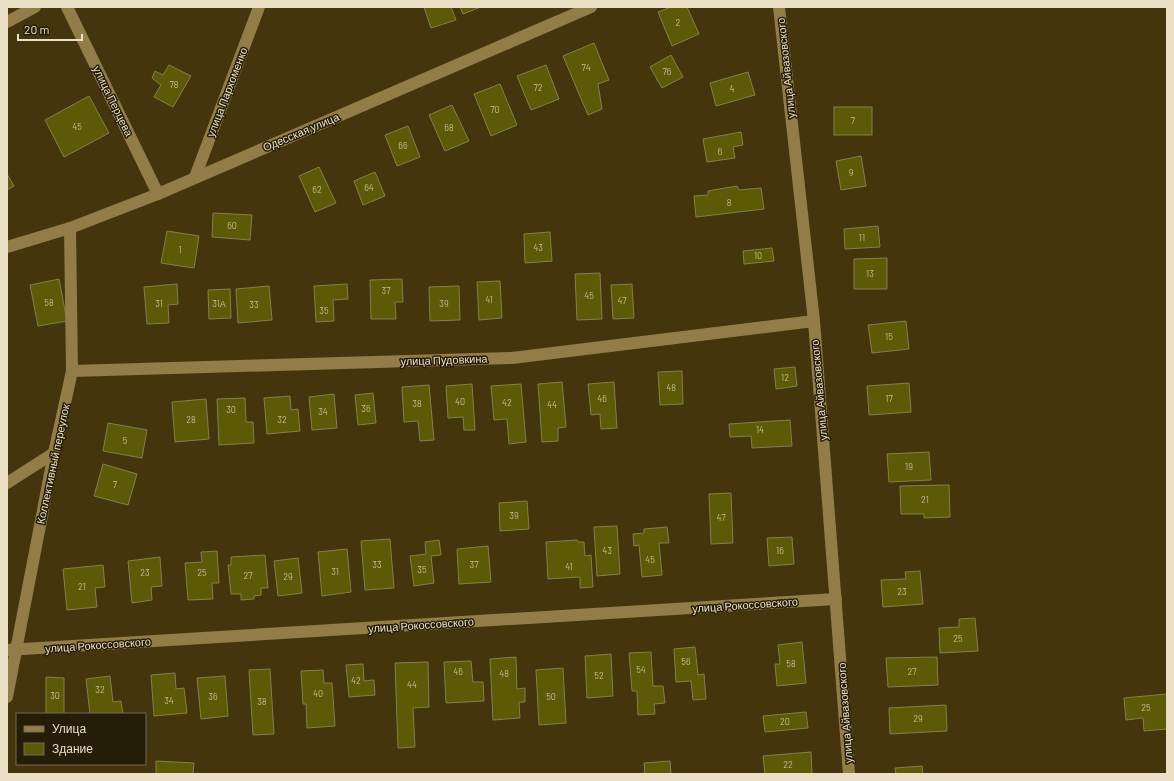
<svg xmlns="http://www.w3.org/2000/svg" width="1174" height="781" font-family="Barlow,sans-serif">
  <style>
    .building { fill: #5c5a06; stroke: #82814b }
    .lines { fill: none; stroke-linecap: round; stroke-linejoin: round }
    .street { stroke: #927d49; stroke-width: 12 }
    .secondary { stroke: #927d49; stroke-width: 12 }
    .labels { text-anchor: middle; stroke-width: 3; stroke-linejoin: round; paint-order: stroke }
    .number-label { font-size: 9px; fill: #c7be95 }
    .street-label { font-size: 11px; fill: #ebe0c5; stroke: #261d08 }
  </style>
  <rect width="100%" height="100%" fill="#44350c"/>
  <g class="building">
    <polygon points="424,7 451,7 456,20 431,28"/>
    <polygon points="460,7 481,7 463,14"/>
    <polygon points="671,7 687,7 699,34 672,46 658,12"/>
    <polygon points="594,43 609,80 598,84 602,109 588,115 563,56"/>
    <polygon points="671,55 683,77 662,88 650,67"/>
    <polygon points="169,65 191,76 173,107 154,97 161,85 152,78 155,71 163,75"/>
    <polygon points="546,65 559,99 531,110 517,76"/>
    <polygon points="748,72 755,95 716,106 710,83"/>
    <polygon points="500,84 517,125 491,136 474,94"/>
    <polygon points="89,96 109,133 64,157 45,120"/>
    <polygon points="452,105 469,141 445,151 429,115"/>
    <rect x="834" y="107" width="38" height="28"/>
    <polygon points="408,126 420,157 397,166 385,135"/>
    <polygon points="741,132 743,145 733,147 735,158 707,162 703,139"/>
    <polygon points="861,156 866,186 841,190 836,161"/>
    <polygon points="319,167 336,203 315,212 299,176"/>
    <polygon points="375,172 385,196 363,205 354,181"/>
    <polygon points="7,174 14,186 7,190"/>
    <polygon points="737,186 739,190 761,188 764,209 696,217 694,196 708,195 708,191"/>
    <polygon points="213,213 252,215 250,240 212,237"/>
    <polygon points="878,226 880,247 845,249 844,229"/>
    <polygon points="167,231 199,236 194,268 161,263"/>
    <polygon points="550,232 552,261 525,263 524,234"/>
    <polygon points="772,248 774,261 744,264 743,251"/>
    <polygon points="887,258 887,289 854,289 854,259"/>
    <polygon points="600,273 602,319 577,320 575,274"/>
    <polygon points="59,279 67,321 38,326 30,285"/>
    <polygon points="402,279 403,302 395,302 396,319 371,319 370,280"/>
    <polygon points="500,281 502,318 479,320 477,282"/>
    <polygon points="177,284 178,304 168,305 169,323 147,324 144,287"/>
    <polygon points="347,284 348,299 333,300 334,321 316,322 314,286"/>
    <polygon points="632,284 634,318 613,319 611,285"/>
    <polygon points="269,286 272,320 238,323 236,289"/>
    <polygon points="459,286 460,320 430,321 429,287"/>
    <polygon points="230,289 231,318 209,319 208,290"/>
    <polygon points="906,321 909,349 872,353 868,325"/>
    <polygon points="795,367 797,386 776,389 774,369"/>
    <polygon points="682,371 683,404 660,405 658,372"/>
    <polygon points="562,382 566,427 558,428 558,441 542,442 538,384"/>
    <polygon points="614,382 617,428 601,429 600,414 591,415 588,384"/>
    <polygon points="909,383 911,412 869,415 867,386"/>
    <polygon points="472,384 475,430 464,430 463,417 448,418 446,386"/>
    <polygon points="521,384 526,442 509,444 507,419 494,420 491,386"/>
    <polygon points="429,385 434,440 420,441 418,421 404,422 402,387"/>
    <polygon points="373,393 376,423 358,425 355,395"/>
    <polygon points="334,394 337,428 312,430 309,397"/>
    <polygon points="290,396 291,410 298,409 300,431 267,434 264,398"/>
    <polygon points="245,398 246,422 253,422 254,443 219,445 217,399"/>
    <polygon points="206,399 209,439 175,442 172,402"/>
    <polygon points="790,420 792,446 752,448 751,436 730,437 729,424"/>
    <polygon points="108,423 147,430 142,458 103,451"/>
    <polygon points="929,452 931,480 889,482 887,454"/>
    <polygon points="103,464 137,474 128,505 94,496"/>
    <polygon points="949,485 950,517 924,518 924,514 901,514 900,486"/>
    <polygon points="731,493 733,543 711,544 709,494"/>
    <polygon points="527,501 529,529 500,531 499,503"/>
    <polygon points="617,526 620,574 597,576 594,527"/>
    <polygon points="667,527 669,543 659,543 662,575 642,577 639,545 634,546 633,534 644,533 644,529"/>
    <polygon points="792,537 794,564 769,566 767,538"/>
    <polygon points="390,539 394,588 365,590 361,541"/>
    <polygon points="439,540 441,555 431,556 434,583 414,586 410,556 426,554 425,542"/>
    <polygon points="577,540 578,542 584,542 585,556 591,555 593,587 580,588 580,577 548,579 546,542"/>
    <polygon points="488,546 491,582 459,584 457,549"/>
    <polygon points="347,549 351,592 322,596 318,552"/>
    <polygon points="217,551 219,583 212,583 213,599 188,600 185,563 202,562 201,552"/>
    <polygon points="265,555 268,588 261,588 261,595 254,596 254,599 241,600 241,594 231,594 228,565 231,565 231,557"/>
    <polygon points="160,557 162,586 151,587 152,600 132,603 128,561"/>
    <polygon points="298,558 302,593 278,596 274,561"/>
    <polygon points="103,565 105,587 95,588 97,607 67,610 63,569"/>
    <polygon points="920,571 923,604 883,607 881,580 906,579 905,572"/>
    <polygon points="975,618 978,651 940,653 939,628 959,627 959,619"/>
    <polygon points="802,642 806,683 777,686 775,664 780,664 778,645"/>
    <polygon points="695,647 698,675 704,674 706,699 693,700 691,681 676,682 674,649"/>
    <polygon points="651,652 653,686 663,686 665,703 654,704 655,714 638,715 637,691 632,691 629,653"/>
    <polygon points="611,654 613,696 587,698 585,656"/>
    <polygon points="516,657 517,689 525,688 525,702 519,702 520,718 493,720 490,659"/>
    <polygon points="937,657 938,685 888,687 886,658"/>
    <polygon points="471,661 473,682 483,682 484,701 446,703 444,662"/>
    <polygon points="428,662 429,707 413,708 415,747 398,748 395,663"/>
    <polygon points="363,664 364,681 374,680 375,695 349,697 346,665"/>
    <polygon points="563,668 566,723 539,725 536,670"/>
    <polygon points="270,669 274,734 253,735 249,670"/>
    <polygon points="323,670 324,683 332,683 335,726 307,728 306,704 303,704 301,671"/>
    <polygon points="175,673 176,689 184,688 187,713 154,716 151,675"/>
    <polygon points="110,676 113,702 121,701 123,714 90,714 86,679"/>
    <polygon points="225,676 228,716 201,719 197,678"/>
    <polygon points="46,677 64,678 64,714 46,714"/>
    <polygon points="1167,694 1167,729 1144,731 1143,718 1126,720 1124,698"/>
    <polygon points="946,705 947,731 890,734 889,708"/>
    <polygon points="806,712 808,728 765,732 763,716"/>
    <polygon points="811,752 812,774 765,774 763,756"/>
    <polygon points="156,761 194,763 193,774 156,774"/>
    <polygon points="670,761 671,774 634,774 645,773 644,763"/>
    <polygon points="922,766 923,774 896,774 895,768"/>
  </g>
  <g class="lines">
    <g class="street">
      <polyline points="67,7 158,194"/>
      <polyline points="779,7 814,321 849,774"/>
      <polyline points="7,22 35,7"/>
      <polyline points="195,177 259,7"/>
      <polyline points="72,371 512,358 814,321"/>
      <polyline points="7,483 54,453"/>
      <polyline points="7,650 836,599"/>
      <polyline points="7,697 54,453 72,371 70,228"/>
    </g>
    <polyline class="secondary" points="7,247 70,228 158,194 591,7"/>
  </g>
  <g class="labels">
    <g class="number-label">
      <text x="678" y="26">2</text>
      <text x="586" y="71">74</text>
      <text x="667" y="75">76</text>
      <text x="174" y="88">78</text>
      <text x="538" y="91">72</text>
      <text x="732" y="92">4</text>
      <text x="495" y="113">70</text>
      <text x="853" y="124">7</text>
      <text x="77" y="130">45</text>
      <text x="449" y="131">68</text>
      <text x="403" y="149">66</text>
      <text x="720" y="155">6</text>
      <text x="851" y="176">9</text>
      <text x="369" y="191">64</text>
      <text x="317" y="193">62</text>
      <text x="729" y="206">8</text>
      <text x="232" y="229">60</text>
      <text x="862" y="241">11</text>
      <text x="538" y="251">43</text>
      <text x="180" y="253">1</text>
      <text x="758" y="259">10</text>
      <text x="870" y="277">13</text>
      <text x="386" y="294">37</text>
      <text x="589" y="299">45</text>
      <text x="489" y="303">41</text>
      <text x="622" y="304">47</text>
      <text x="49" y="306">58</text>
      <text x="159" y="307">31</text>
      <text x="219" y="307">31А</text>
      <text x="444" y="307">39</text>
      <text x="254" y="308">33</text>
      <text x="324" y="314">35</text>
      <text x="889" y="340">15</text>
      <text x="785" y="381">12</text>
      <text x="671" y="391">48</text>
      <text x="602" y="402">46</text>
      <text x="889" y="402">17</text>
      <text x="460" y="405">40</text>
      <text x="507" y="406">42</text>
      <text x="417" y="407">38</text>
      <text x="552" y="408">44</text>
      <text x="366" y="412">36</text>
      <text x="231" y="413">30</text>
      <text x="323" y="415">34</text>
      <text x="191" y="423">28</text>
      <text x="282" y="423">32</text>
      <text x="760" y="433">14</text>
      <text x="125" y="444">5</text>
      <text x="909" y="470">19</text>
      <text x="115" y="488">7</text>
      <text x="925" y="503">21</text>
      <text x="514" y="519">39</text>
      <text x="721" y="521">47</text>
      <text x="607" y="554">43</text>
      <text x="780" y="554">16</text>
      <text x="650" y="563">45</text>
      <text x="377" y="568">33</text>
      <text x="474" y="568">37</text>
      <text x="569" y="570">41</text>
      <text x="422" y="573">35</text>
      <text x="335" y="575">31</text>
      <text x="145" y="576">23</text>
      <text x="202" y="576">25</text>
      <text x="248" y="579">27</text>
      <text x="288" y="580">29</text>
      <text x="82" y="590">21</text>
      <text x="902" y="595">23</text>
      <text x="958" y="642">25</text>
      <text x="686" y="665">56</text>
      <text x="791" y="667">58</text>
      <text x="641" y="673">54</text>
      <text x="458" y="675">46</text>
      <text x="912" y="675">27</text>
      <text x="504" y="677">48</text>
      <text x="599" y="679">52</text>
      <text x="356" y="684">42</text>
      <text x="412" y="688">44</text>
      <text x="100" y="693">32</text>
      <text x="318" y="697">40</text>
      <text x="55" y="699">30</text>
      <text x="213" y="700">36</text>
      <text x="551" y="700">50</text>
      <text x="169" y="704">34</text>
      <text x="262" y="705">38</text>
      <text x="1146" y="711">25</text>
      <text x="918" y="722">29</text>
      <text x="785" y="725">20</text>
      <text x="788" y="768">22</text>
    </g>
    <g class="street-label">
      <text transform="translate(786 68) rotate(-96)" y="4">улица Айвазовского</text>
      <text transform="translate(227 92) rotate(-69)" y="4">улица Пархоменко</text>
      <text transform="translate(113 101) rotate(64)" y="4">улица Перцева</text>
      <text transform="translate(301 132) rotate(-23)" y="4">Одесская улица</text>
      <text transform="translate(444 360) rotate(-2)" y="4">улица Пудовкина</text>
      <text transform="translate(819 390) rotate(-95)" y="4">улица Айвазовского</text>
      <text transform="translate(53 464) rotate(-78)" y="4">Коллективный переулок</text>
      <text transform="translate(745 605) rotate(-4)" y="4">улица Рокоссовского</text>
      <text transform="translate(421 625) rotate(-4)" y="4">улица Рокоссовского</text>
      <text transform="translate(98 645) rotate(-4)" y="4">улица Рокоссовского</text>
      <text transform="translate(845 713) rotate(-94)" y="4">улица Айвазовского</text>
    </g>
  </g>
  <rect width="1174" height="781" fill="none" stroke="#ebe0c5" stroke-width="16"/>
  <rect x="16" y="713" width="130" height="52" fill="#261d08" stroke="#756b54"/>
  <rect x="24" y="726" width="20" height="6" fill="#927d49" stroke="#756b54"/>
  <text x="52" y="733" font-size="12" fill="#ebe0c5">Улица</text>
  <rect x="24" y="743" width="20" height="12" fill="#5c5a06" stroke="#756b54"/>
  <text x="52" y="753" font-size="12" fill="#ebe0c5">Здание</text>
  <path d="M18 34v6h64v-6" fill="none" stroke="#ebe0c5" stroke-width="2"/>
  <text x="24" y="34" font-size="12" fill="#ebe0c5" stroke="#261d08" stroke-width="3" paint-order="stroke">20 m</text>
</svg>
